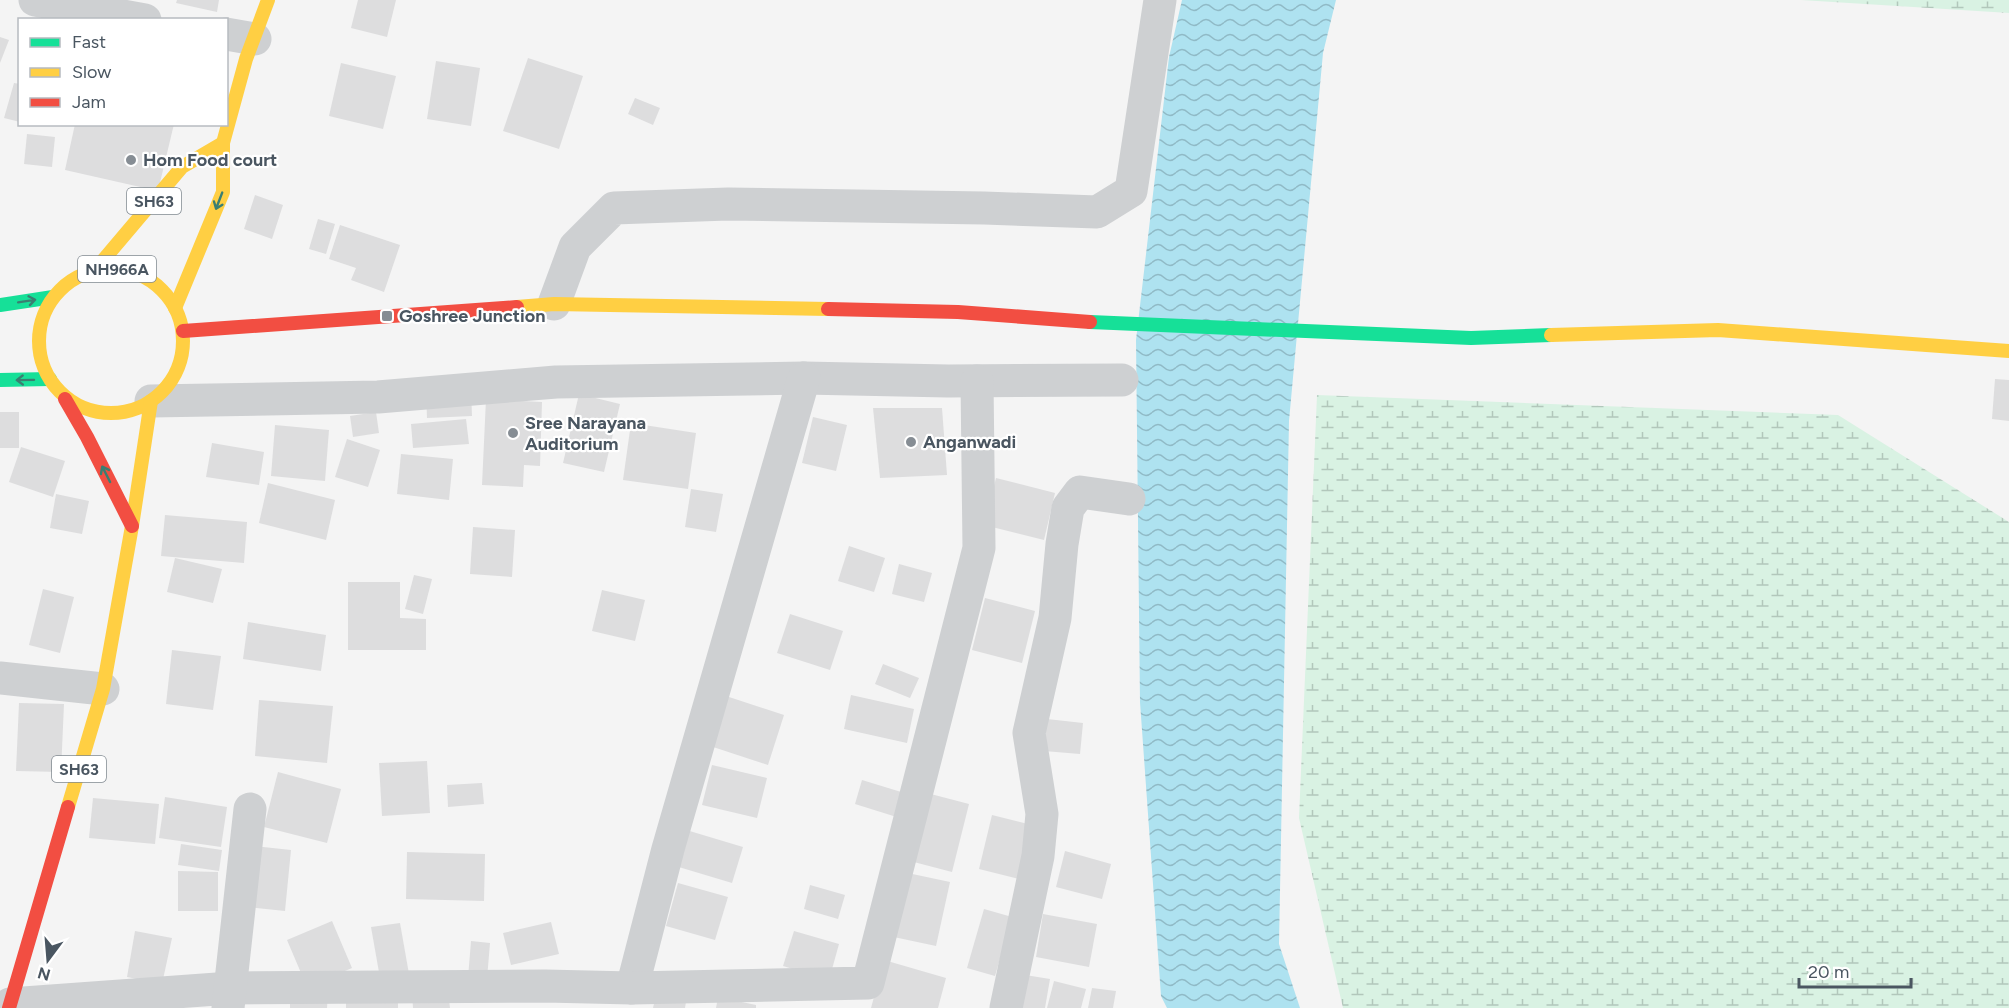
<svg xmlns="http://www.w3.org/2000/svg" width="2009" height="1008" font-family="Figtree,sans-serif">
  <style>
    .wetland { fill: url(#wetland-marsh) }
    .water { fill: url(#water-waves) }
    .building { fill: #ddddde }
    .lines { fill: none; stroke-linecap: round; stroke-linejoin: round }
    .street { stroke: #ced0d2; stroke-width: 33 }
    .fast { stroke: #16e098; stroke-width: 14 }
    .slow { stroke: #ffcf43; stroke-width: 14 }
    .jam { stroke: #f24e42; stroke-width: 14 }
    .oneway { stroke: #3a7f72 }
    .poi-dot { fill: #868d94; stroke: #fff; stroke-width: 2 }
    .labels { text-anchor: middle; stroke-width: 4.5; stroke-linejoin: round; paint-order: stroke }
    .shield { fill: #fff; stroke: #808990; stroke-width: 1.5 }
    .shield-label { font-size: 16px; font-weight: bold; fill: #4a5661 }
    .poi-label { font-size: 18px; font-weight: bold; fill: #4a5661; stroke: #fff; text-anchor: start }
  </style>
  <defs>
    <pattern id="wetland-marsh" width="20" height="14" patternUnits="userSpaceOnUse" patternTransform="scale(1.5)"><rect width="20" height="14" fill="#d9f2e3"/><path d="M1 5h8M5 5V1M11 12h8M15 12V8" fill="none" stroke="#b2c7bb"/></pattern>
    <pattern id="water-waves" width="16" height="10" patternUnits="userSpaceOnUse" patternTransform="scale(1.5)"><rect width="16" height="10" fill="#aee2f0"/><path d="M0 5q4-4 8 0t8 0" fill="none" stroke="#90bac6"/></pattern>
  </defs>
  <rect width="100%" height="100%" fill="#f4f4f4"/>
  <g class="wetland">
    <polygon points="1801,0 2009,0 2009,13"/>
    <polygon points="1317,395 1838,415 2009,522 2009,1008 1343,1008 1299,818"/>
  </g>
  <polygon class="water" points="1182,0 1336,0 1323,53 1289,421 1279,944 1300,1008 1167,1008 1161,996 1140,702 1136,340 1169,57"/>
  <g class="building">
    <polygon points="177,0 219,0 217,12 176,3"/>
    <polygon points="358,0 396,0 387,37 351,28"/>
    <polygon points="0,37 9,40 0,63"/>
    <polygon points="528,58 583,76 559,149 503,131"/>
    <polygon points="436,61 480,68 471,126 427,119"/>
    <polygon points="341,63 396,76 383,129 329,116"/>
    <polygon points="14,83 20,84 20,122 4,118"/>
    <polygon points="635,98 660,108 653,125 628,114"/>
    <polygon points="75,124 174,124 158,191 65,170"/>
    <polygon points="27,134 55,137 52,167 24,164"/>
    <polygon points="255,195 283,205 272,239 244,229"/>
    <polygon points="318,219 335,224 326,254 309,249"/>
    <polygon points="340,225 400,245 384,292 351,280 356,268 329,259"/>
    <polygon points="1995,379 2009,380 2009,421 1992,419"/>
    <polygon points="471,391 472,416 427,418 426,393"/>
    <polygon points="579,394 620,404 604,472 563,463"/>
    <polygon points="486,399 542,402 540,466 524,465 523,487 482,485"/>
    <polygon points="873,408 942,408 947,475 880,478"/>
    <rect x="0" y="412" width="19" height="36"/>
    <polygon points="376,412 379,433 353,437 350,416"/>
    <polygon points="813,417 847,425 836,471 802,463"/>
    <polygon points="466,419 469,444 413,448 411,424"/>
    <polygon points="631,423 696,433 688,489 623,480"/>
    <polygon points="275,425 329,430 325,481 271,476"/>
    <polygon points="347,439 380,450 368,487 335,477"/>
    <polygon points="212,443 264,452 259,485 206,477"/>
    <polygon points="21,447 65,461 53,497 9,482"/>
    <polygon points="401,454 453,459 449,500 397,494"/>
    <polygon points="996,478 1055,493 1044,540 984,525"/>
    <polygon points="268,483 335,500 326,540 259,523"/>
    <polygon points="691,489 723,494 716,532 685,527"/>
    <polygon points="56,494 89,501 82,534 50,528"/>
    <polygon points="165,515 247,522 244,563 161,556"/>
    <polygon points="473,527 515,530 512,577 470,574"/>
    <polygon points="849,546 885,558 874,592 838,581"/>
    <polygon points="175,558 222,569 213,603 167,592"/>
    <polygon points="899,564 932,573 924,602 892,594"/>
    <polygon points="414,575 432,579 423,614 405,609"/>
    <polygon points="348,582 400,582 400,618 426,619 426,650 348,650"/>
    <polygon points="43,589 74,597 60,653 29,645"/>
    <polygon points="602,590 645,600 635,641 592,631"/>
    <polygon points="985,598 1035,611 1022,663 972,650"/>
    <polygon points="790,614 843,631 830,670 777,653"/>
    <polygon points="248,622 326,635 321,671 243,659"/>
    <polygon points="172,650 221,656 213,710 166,704"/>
    <polygon points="883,664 919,678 910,698 875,684"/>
    <polygon points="723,695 784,715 768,765 707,745"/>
    <polygon points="851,695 914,709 907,743 844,729"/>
    <polygon points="259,700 333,706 327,763 255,756"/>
    <polygon points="19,703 64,704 61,772 16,771"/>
    <polygon points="1047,719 1083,723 1080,754 1044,751"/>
    <polygon points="427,761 430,813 382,816 379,763"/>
    <polygon points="712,765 767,778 757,818 702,805"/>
    <polygon points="278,772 341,789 327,843 264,827"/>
    <polygon points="862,780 911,795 903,819 855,804"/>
    <polygon points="482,783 484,804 448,807 447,785"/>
    <polygon points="927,793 969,804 952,872 910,861"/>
    <polygon points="165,797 227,807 221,847 159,838"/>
    <polygon points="93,798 159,804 155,844 89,838"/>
    <polygon points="992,815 1032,825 1019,879 979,869"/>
    <polygon points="683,829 743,847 732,883 672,865"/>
    <polygon points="181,844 222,850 219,871 178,865"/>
    <polygon points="253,846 291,850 285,911 247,907"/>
    <polygon points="1065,851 1111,864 1102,899 1056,887"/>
    <polygon points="407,852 485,854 484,901 406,899"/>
    <polygon points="178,871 218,872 218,911 178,911"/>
    <polygon points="903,872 950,882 936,946 889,936"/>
    <polygon points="678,883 728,897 715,940 666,926"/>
    <polygon points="810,885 845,895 838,919 804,909"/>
    <polygon points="984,909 1012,917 995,976 967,968"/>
    <polygon points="1043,914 1097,924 1089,967 1036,957"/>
    <polygon points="332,921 352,968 307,987 287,940"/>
    <polygon points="551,922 559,954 511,965 503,933"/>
    <polygon points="400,923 409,974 380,978 371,927"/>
    <polygon points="135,931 172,938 162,984 127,977"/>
    <polygon points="794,931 839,944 829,980 783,966"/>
    <polygon points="471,941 490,943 487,979 468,978"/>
    <polygon points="884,960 946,978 938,1008 871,1008"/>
    <polygon points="1019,974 1050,979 1045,1008 1013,1008"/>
    <polygon points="1054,981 1086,989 1081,1008 1047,1008"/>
    <polygon points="1092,988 1116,991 1113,1008 1088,1008"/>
    <polygon points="290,990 328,992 327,1008 290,1008"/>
    <polygon points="398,991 398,1008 346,1008 346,992"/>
    <polygon points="448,991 450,1008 413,1008 412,994"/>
    <polygon points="656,995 686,1002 685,1008 653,1008"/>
    <polygon points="718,997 756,1005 756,1008 716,1008"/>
  </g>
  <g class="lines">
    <g class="street">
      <polyline points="35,0 145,20"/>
      <polyline points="226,34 255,39"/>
      <polyline points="554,304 575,247 614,208 728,204 984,208 1097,212 1131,191 1160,0"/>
      <polyline points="151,401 378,397 556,382 804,378 948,381 1122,380"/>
      <polyline points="0,678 103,689"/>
      <polyline points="632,988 668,849 804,378"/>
      <polyline points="10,1004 231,988 545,986 632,988 868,983 979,548 977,381"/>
      <polyline points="228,1008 250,809"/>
      <polyline points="1006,1008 1038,856 1042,814 1029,733 1055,618 1062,544 1068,508 1080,492 1129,499"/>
    </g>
    <g class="fast">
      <polyline points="0,305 53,297"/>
      <polyline points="1090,322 1471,338 1551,335"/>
      <polyline points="0,380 50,379"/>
    </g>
    <g class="slow">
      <circle cx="111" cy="341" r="72"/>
      <polyline points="94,271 182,167 223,143"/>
      <polyline points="517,307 554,304 828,309"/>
      <polyline points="175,308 223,192 223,143 246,59 268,0"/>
      <polyline points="1551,335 1718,330 2009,351"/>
      <polyline points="68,807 103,689 132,526 151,401"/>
    </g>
    <g class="jam">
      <polyline points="828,309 958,312 1090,322"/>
      <polyline points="183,331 517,307"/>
      <polyline points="65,399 87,437 132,526"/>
      <polyline points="9,1008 68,807"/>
    </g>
  </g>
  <defs><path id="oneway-shaft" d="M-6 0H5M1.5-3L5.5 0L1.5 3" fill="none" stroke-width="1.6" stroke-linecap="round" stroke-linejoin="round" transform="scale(1.5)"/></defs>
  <g class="oneway">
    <use href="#oneway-shaft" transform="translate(219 201) rotate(111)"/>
    <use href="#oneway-shaft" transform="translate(27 301) rotate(-9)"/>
    <use href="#oneway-shaft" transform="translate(25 380) rotate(179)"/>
    <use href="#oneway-shaft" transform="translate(106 474) rotate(-117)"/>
  </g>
  <g class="poi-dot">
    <circle cx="131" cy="160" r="6"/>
    <rect x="381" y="310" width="12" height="12" rx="3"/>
    <circle cx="513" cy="433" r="6"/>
    <circle cx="911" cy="442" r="6"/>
  </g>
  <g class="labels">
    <g class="shield">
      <rect x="127" y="188" width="54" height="26" rx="4.5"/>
      <rect x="78" y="256" width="78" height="26" rx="4.5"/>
      <rect x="52" y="756" width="54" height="26" rx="4.5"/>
    </g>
    <g class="shield-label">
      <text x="154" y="207">SH63</text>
      <text x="117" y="275">NH966A</text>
      <text x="79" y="775">SH63</text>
    </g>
    <g class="poi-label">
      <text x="143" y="166">Hom Food court</text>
      <text x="399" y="322">Goshree Junction</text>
      <text x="525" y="429">Sree Narayana<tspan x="525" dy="21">Auditorium</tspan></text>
      <text x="923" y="448">Anganwadi</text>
    </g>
  </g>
  <rect x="18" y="18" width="210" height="108" fill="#ffffff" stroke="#b7bbc0" stroke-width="1.5"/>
  <rect x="30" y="38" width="30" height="9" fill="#16e098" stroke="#b7bbc0" stroke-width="1.5"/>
  <text x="72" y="48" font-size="18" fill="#4a5661">Fast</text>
  <rect x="30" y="68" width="30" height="9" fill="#ffcf43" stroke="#b7bbc0" stroke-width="1.5"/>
  <text x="72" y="78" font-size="18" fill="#4a5661">Slow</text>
  <rect x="30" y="98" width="30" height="9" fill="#f24e42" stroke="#b7bbc0" stroke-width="1.5"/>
  <text x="72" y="108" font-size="18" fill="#4a5661">Jam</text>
  <g transform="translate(48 960) rotate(196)" stroke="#ffffff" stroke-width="4.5" paint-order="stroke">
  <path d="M0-4.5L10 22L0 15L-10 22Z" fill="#4a5661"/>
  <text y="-9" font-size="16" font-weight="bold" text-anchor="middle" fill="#4a5661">N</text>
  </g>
  <path d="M1799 978v9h112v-9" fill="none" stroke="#4a5661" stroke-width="3"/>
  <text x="1808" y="978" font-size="18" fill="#4a5661" stroke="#ffffff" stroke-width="4.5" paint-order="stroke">20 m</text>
</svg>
